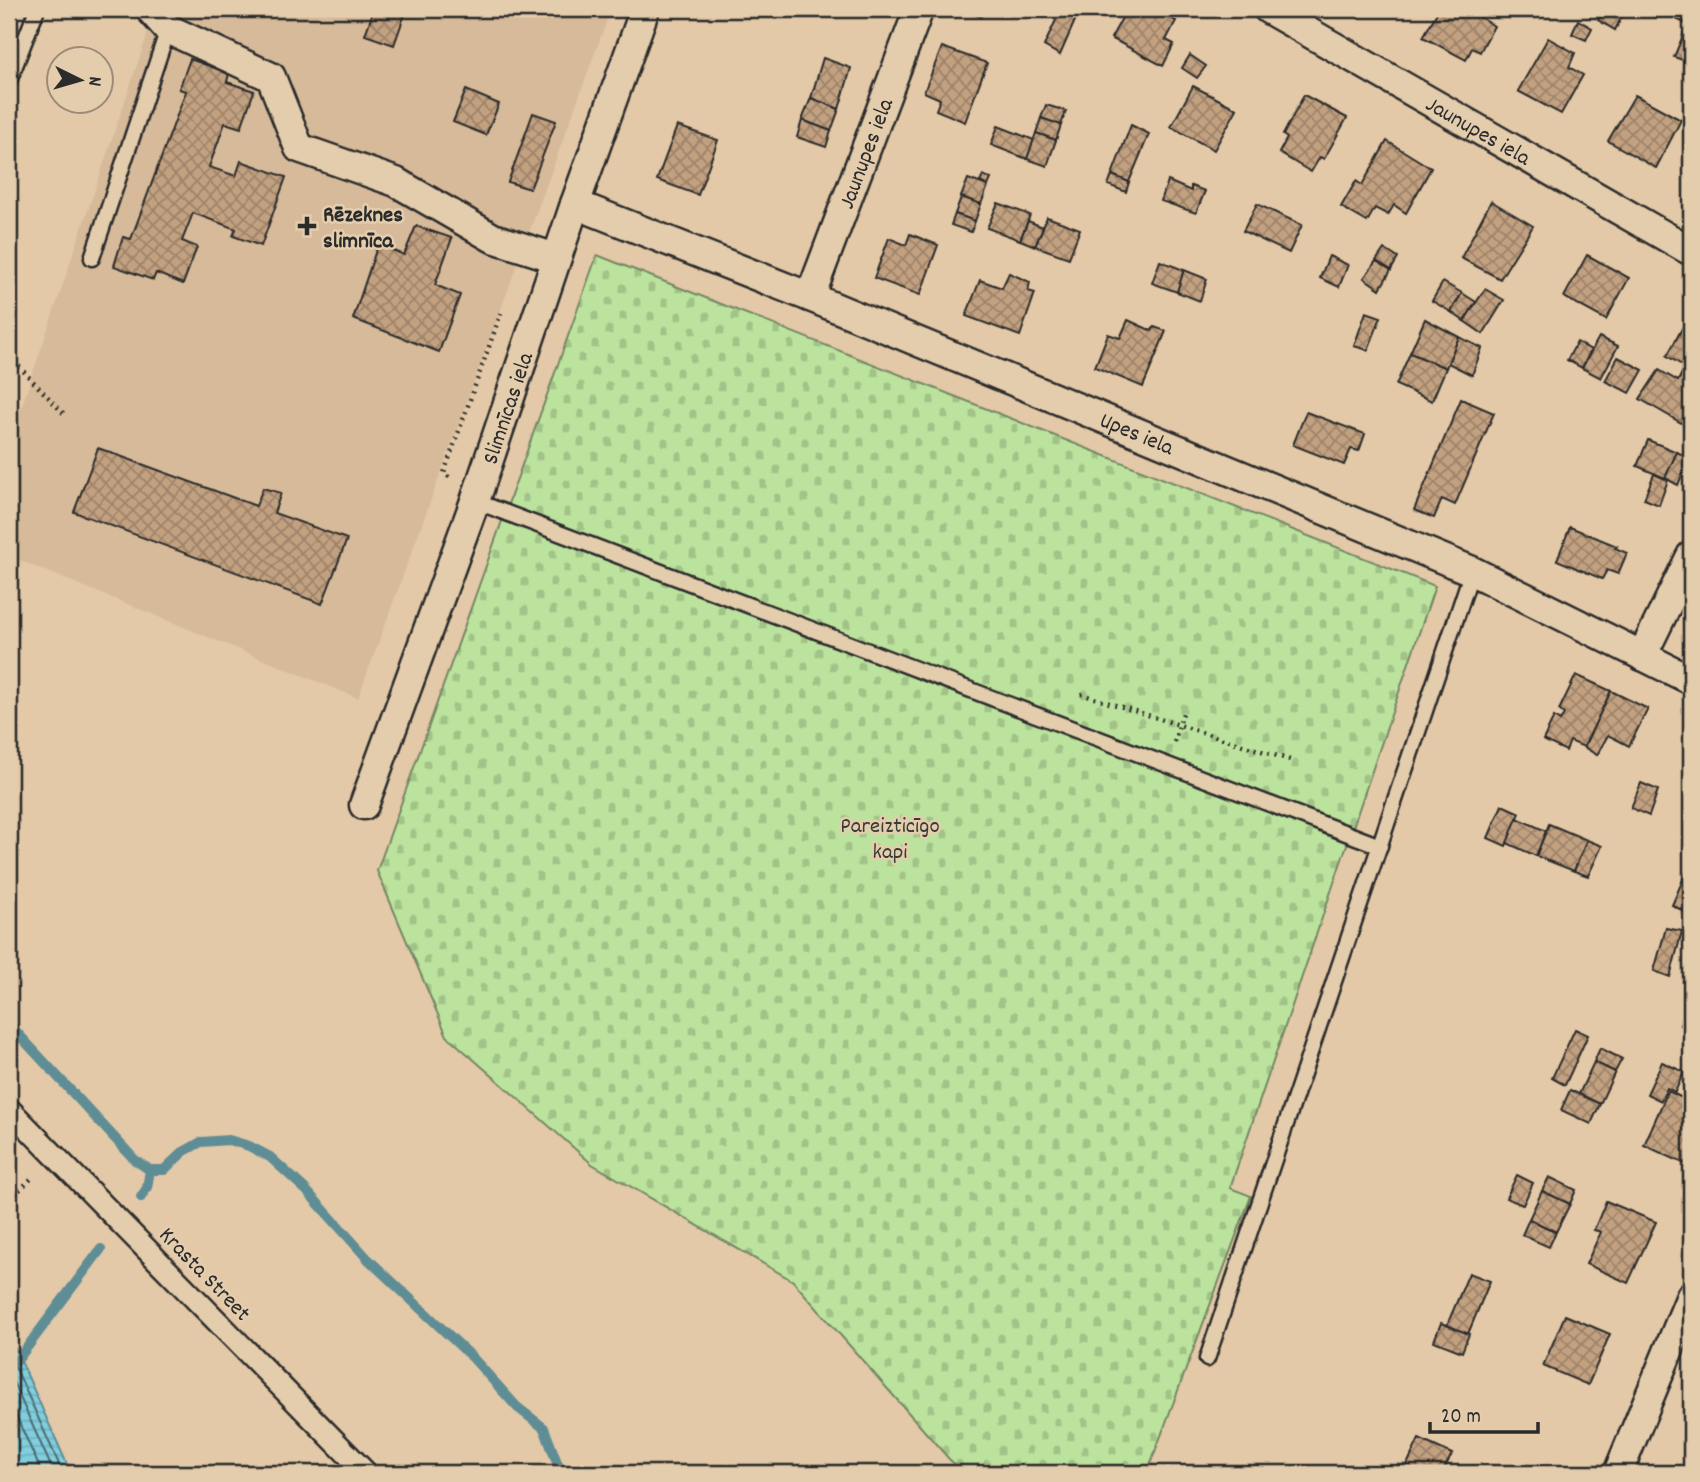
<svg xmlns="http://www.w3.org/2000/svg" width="1700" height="1482" font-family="Dekko,sans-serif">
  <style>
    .built { fill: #d6ba99 }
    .cemetery { fill: url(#cemetery-stones); stroke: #748764; stroke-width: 2 }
    .water { fill: url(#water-rules); stroke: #5e8d96; stroke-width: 2 }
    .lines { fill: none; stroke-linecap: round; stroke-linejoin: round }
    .shore { stroke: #4d6c73; stroke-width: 2 }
    .stream { stroke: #5e8d96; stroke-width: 10 }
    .building { fill: url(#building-cross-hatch); stroke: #2b2b2b; stroke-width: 2 }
    .service-casing { stroke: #2b2b2b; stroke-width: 19 }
    .pedestrian-casing { stroke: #2b2b2b; stroke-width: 26 }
    .minor-casing { stroke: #2b2b2b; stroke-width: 33 }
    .path { stroke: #2b2b2b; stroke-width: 4.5; stroke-dasharray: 2 5; stroke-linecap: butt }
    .service { stroke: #e4cdad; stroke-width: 14 }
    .pedestrian { stroke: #e4cdad; stroke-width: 21 }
    .minor { stroke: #e4cdad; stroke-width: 28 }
    .poi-dot { fill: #2b2b2b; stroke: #e4cdad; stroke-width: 2.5 }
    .labels { text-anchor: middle; stroke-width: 5; stroke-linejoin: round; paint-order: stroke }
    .street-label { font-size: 23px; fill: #2b2b2b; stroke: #e4cdad }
    .poi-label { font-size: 23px; font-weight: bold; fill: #2b2b2b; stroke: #e4cdad; text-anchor: start }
    .park-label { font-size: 23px; fill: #3a3d36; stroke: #e4cdad }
  </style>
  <defs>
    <pattern id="cemetery-stones" width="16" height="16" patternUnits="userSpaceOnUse" patternTransform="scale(1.75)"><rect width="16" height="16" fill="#bce39e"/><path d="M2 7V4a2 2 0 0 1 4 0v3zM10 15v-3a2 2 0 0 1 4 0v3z" fill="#a2c388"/></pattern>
    <pattern id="water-rules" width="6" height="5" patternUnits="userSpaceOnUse" patternTransform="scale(1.75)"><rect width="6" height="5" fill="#80cede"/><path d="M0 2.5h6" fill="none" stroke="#6fb1bf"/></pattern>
    <pattern id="building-cross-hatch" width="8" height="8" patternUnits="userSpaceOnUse" patternTransform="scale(1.75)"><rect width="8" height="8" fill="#c2a180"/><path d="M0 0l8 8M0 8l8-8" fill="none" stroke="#9e8369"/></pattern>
  </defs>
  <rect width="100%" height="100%" fill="#e3c9a7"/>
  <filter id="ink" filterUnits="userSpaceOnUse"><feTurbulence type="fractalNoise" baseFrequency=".0143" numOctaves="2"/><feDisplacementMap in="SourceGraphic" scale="14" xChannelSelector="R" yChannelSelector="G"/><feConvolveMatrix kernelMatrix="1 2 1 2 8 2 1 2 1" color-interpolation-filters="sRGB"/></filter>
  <g filter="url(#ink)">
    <polygon class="built" points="156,9 611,9 358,698 9,556 9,444"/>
    <polygon class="cemetery" points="597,255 1435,586 1230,1188 1251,1196 1147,1473 965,1473 949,1459 793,1281 592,1164 447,1036 377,871"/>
    <polygon class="water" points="9,1341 16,1350 71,1473 9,1473"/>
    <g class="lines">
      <g class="shore">
        <polyline points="9,1353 63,1473"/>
        <polyline points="9,1373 54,1473"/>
        <polyline points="9,1400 42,1473"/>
      </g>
      <g class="stream">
        <polyline points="9,1024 135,1160 150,1170 164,1170 183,1152 201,1142 229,1140 249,1146 270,1157 306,1190 368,1259 472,1357 517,1407 544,1428 561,1473"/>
        <polyline points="141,1197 147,1188 150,1170"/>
        <polyline points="9,1365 19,1358 101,1249"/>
      </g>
    </g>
    <g class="building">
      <polygon points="374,9 397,9 406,11 394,45 365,35"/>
      <polygon points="960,9 984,9 981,17"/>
      <polygon points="1061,9 1077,16 1060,55 1044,46"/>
      <polygon points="1127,9 1154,9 1176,21 1166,40 1174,44 1163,66 1111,38"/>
      <polygon points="1439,9 1467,9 1494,26 1480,52 1472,48 1466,60 1423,37"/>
      <polygon points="1603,9 1626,9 1615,30 1598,20"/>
      <polygon points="1682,9 1691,10 1691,26 1676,19"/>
      <polygon points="1578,20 1592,28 1586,40 1572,34"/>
      <polygon points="1684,33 1691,36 1691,47 1685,61 1674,57"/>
      <polygon points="1548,38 1575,53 1569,67 1583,75 1561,114 1518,91"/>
      <polygon points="942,47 987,63 965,122 936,110 940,99 924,92"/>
      <polygon points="1691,47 1691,64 1685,61"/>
      <polygon points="1190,55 1206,66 1197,78 1182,68"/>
      <polygon points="823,58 851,68 839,109 811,98"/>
      <polygon points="190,59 229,73 227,82 254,91 241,128 225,123 209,167 236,176 241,161 286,177 261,246 233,236 236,229 193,213 182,241 197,247 183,284 156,273 153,280 114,266 123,237 131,239 186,91 179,89"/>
      <polygon points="1193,86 1237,109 1214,150 1171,127"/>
      <polygon points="466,90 499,104 486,135 453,122"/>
      <polygon points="1304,95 1347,118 1324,159 1320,157 1311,172 1279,153 1287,138 1283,135"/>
      <polygon points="1635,95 1681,120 1656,168 1608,141"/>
      <polygon points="811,98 839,109 831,131 802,120"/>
      <polygon points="1046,105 1066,111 1061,125 1041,118"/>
      <polygon points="533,113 556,121 530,189 508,182"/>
      <polygon points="1041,118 1061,125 1056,140 1036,133"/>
      <polygon points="802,120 831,131 826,147 797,137"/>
      <polygon points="1131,125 1149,134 1129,182 1112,175"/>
      <polygon points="677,126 718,140 698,195 657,180"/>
      <polygon points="998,126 1034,140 1027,159 991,145"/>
      <polygon points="1036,133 1056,140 1047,166 1027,159"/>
      <polygon points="1387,141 1431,168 1406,213 1394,205 1388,215 1375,208 1367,222 1341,207 1356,181 1362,185"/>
      <polygon points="983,175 991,179 988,186 980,182"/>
      <polygon points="1112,175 1129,182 1126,192 1108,185"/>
      <polygon points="968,179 988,186 981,204 961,197"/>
      <polygon points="1168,181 1191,191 1191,186 1205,191 1196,213 1161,201"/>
      <polygon points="961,197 981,204 975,221 955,214"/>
      <polygon points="1491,201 1533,226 1500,279 1461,258"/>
      <polygon points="998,203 1030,215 1020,240 987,228"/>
      <polygon points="1257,204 1302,225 1289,253 1243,231"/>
      <polygon points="955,214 975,221 971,232 951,225"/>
      <polygon points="1047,217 1080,229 1069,258 1035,246"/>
      <polygon points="1028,221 1043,227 1035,246 1020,240"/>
      <polygon points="416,226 452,238 435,285 460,295 439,352 353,319 378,244 404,255"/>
      <polygon points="910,234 938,245 920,295 874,278 889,238 906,245"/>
      <polygon points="1384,249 1398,258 1391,270 1376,261"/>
      <polygon points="1587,255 1629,278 1606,320 1564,297"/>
      <polygon points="1329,256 1348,265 1339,287 1320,278"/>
      <polygon points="1160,261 1184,270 1177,292 1152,283"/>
      <polygon points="1376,261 1391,270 1380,289 1364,278"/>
      <polygon points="1184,270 1207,279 1200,301 1177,292"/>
      <polygon points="1009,273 1030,282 1028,291 1035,293 1020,336 966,316 980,280 1002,288"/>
      <polygon points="1443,282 1462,293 1451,312 1432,301"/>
      <polygon points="1485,289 1504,300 1483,334 1464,321"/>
      <polygon points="1462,293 1476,302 1464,321 1451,312"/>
      <polygon points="1366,312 1381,317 1368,350 1354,346"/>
      <polygon points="1690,314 1691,315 1690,428 1640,399 1659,370 1678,381 1685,367 1667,356"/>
      <polygon points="1425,319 1459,337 1446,368 1410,353"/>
      <polygon points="1128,320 1152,331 1154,327 1166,331 1143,387 1095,367 1108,334 1120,338"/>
      <polygon points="1459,337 1482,348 1472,375 1448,363"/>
      <polygon points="1599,337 1618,346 1601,378 1582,368"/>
      <polygon points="1577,342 1591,350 1582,368 1567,360"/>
      <polygon points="1410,353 1446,368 1432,401 1396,385"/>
      <polygon points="1618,357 1643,370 1630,393 1605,381"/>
      <polygon points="1461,399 1494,413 1455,505 1442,499 1434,518 1414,510"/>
      <polygon points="1306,412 1365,434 1359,451 1351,449 1344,465 1293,445"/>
      <polygon points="1648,440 1677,452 1665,478 1637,466"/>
      <polygon points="98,448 256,506 263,488 281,493 274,513 347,539 322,604 74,512"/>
      <polygon points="1677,452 1689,458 1678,485 1665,478"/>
      <polygon points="1654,474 1668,480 1659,505 1644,499"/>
      <polygon points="1570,527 1617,546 1615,548 1627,553 1618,574 1607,570 1602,579 1557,560"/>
      <polygon points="1576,675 1611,691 1584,747 1570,741 1566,751 1543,740 1554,717 1560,721 1564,714 1559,710"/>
      <polygon points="1611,691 1648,709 1629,746 1608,735 1597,755 1584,747"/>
      <polygon points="1641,783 1658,790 1649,816 1631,808"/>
      <polygon points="1502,805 1520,813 1506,846 1488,838"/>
      <polygon points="1517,818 1546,831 1536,856 1507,843"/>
      <polygon points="1549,824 1587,840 1574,871 1536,856"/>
      <polygon points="1587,840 1602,846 1588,876 1574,871"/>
      <polygon points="1691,861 1691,915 1672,905"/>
      <polygon points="1666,928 1682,931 1670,977 1654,971"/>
      <polygon points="1691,997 1691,1029 1680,1025"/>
      <polygon points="1575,1029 1588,1035 1565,1085 1552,1078"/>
      <polygon points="1600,1048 1622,1059 1615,1072 1594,1062"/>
      <polygon points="1594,1062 1615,1072 1600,1104 1579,1094"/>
      <polygon points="1662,1062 1684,1072 1675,1092 1667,1088 1661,1101 1647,1094"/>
      <polygon points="1570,1090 1600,1104 1591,1124 1561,1110"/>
      <polygon points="1668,1091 1691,1102 1691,1149 1685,1164 1644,1145"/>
      <polygon points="1517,1175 1533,1183 1523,1205 1506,1198"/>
      <polygon points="1549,1177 1576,1190 1570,1204 1542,1191"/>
      <polygon points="1542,1191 1570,1204 1556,1232 1529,1219"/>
      <polygon points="1606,1201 1656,1222 1628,1283 1586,1264 1601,1232 1594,1230"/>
      <polygon points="1529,1219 1556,1232 1549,1247 1522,1235"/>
      <polygon points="1469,1273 1490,1281 1468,1334 1447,1325"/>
      <polygon points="1565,1315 1610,1334 1588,1385 1543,1366"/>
      <polygon points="1441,1323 1469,1334 1462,1352 1434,1341"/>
      <polygon points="1419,1439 1452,1454 1442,1473 1403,1473"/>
      <polygon points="1691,1442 1691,1462 1684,1459"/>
    </g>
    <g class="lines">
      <defs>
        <g id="service">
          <polyline points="9,81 37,9"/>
          <polyline points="92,258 168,29"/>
          <polyline points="475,501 1380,846"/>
          <polyline points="1207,1359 1472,571"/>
        </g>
        <polyline id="pedestrian" points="9,1109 366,1473"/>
        <g id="minor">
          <polyline points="150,9 168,29 271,77 299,148 396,182 493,238 556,258"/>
          <path id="s1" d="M1268,9l423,242"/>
          <path id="s2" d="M575,204l235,93 662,274 219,109"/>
          <path id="s3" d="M810,297l109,-288"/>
          <polyline points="1642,656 1691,556"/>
          <path id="s4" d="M364,805l111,-304 100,-297 70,-195"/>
          <polyline points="1618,1473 1691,1296"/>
        </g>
      </defs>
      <use href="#service" class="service-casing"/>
      <use href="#pedestrian" class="pedestrian-casing"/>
      <use href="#minor" class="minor-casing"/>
      <g class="path">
        <polyline points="9,356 64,414"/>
        <polyline points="449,477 444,473 501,313"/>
        <polyline points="1081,694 1290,760"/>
        <polyline points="1174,742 1183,713"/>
        <polyline points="9,1200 34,1176"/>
      </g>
      <use href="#service" class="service"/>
      <use href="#pedestrian" class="pedestrian"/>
      <use href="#minor" class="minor"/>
    </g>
  </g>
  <path class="poi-dot" d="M303.5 215.5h7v7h7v7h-7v7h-7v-7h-7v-7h7z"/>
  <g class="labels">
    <g class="street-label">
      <text dy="8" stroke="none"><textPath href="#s1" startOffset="243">Jaunupes iela</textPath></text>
      <text dy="8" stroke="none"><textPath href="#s3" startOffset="154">Jaunupes iela</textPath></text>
      <text dy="8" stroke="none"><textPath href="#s4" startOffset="422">Slimnīcas iela</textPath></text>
      <text dy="8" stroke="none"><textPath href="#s2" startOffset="607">Upes iela</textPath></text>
      <text transform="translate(206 1273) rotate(46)" y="8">Krasta Street</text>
    </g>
    <g class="poi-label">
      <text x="323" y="221">Rēzeknes<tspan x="323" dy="26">slimnīca</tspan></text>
    </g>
    <g class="park-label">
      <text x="890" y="832">Pareizticīgo<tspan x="890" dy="26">kapi</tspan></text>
    </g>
  </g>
  <rect width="1700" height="1482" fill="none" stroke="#e4cdad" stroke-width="35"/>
  <rect x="18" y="18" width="1665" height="1447" fill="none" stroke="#2b2b2b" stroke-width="2.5" filter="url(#ink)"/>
  <g transform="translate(80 80) rotate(95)"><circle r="33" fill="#e4cdad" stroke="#9a8c79" stroke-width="2"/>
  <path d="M0-5L12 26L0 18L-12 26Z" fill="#2b2b2b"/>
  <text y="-10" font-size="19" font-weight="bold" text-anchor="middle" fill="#2b2b2b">N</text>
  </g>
  <path d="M1430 1422v10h108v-10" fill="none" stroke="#2b2b2b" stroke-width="3.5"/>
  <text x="1441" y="1422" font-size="21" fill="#2b2b2b" stroke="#e4cdad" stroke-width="5" paint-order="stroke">20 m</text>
</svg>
